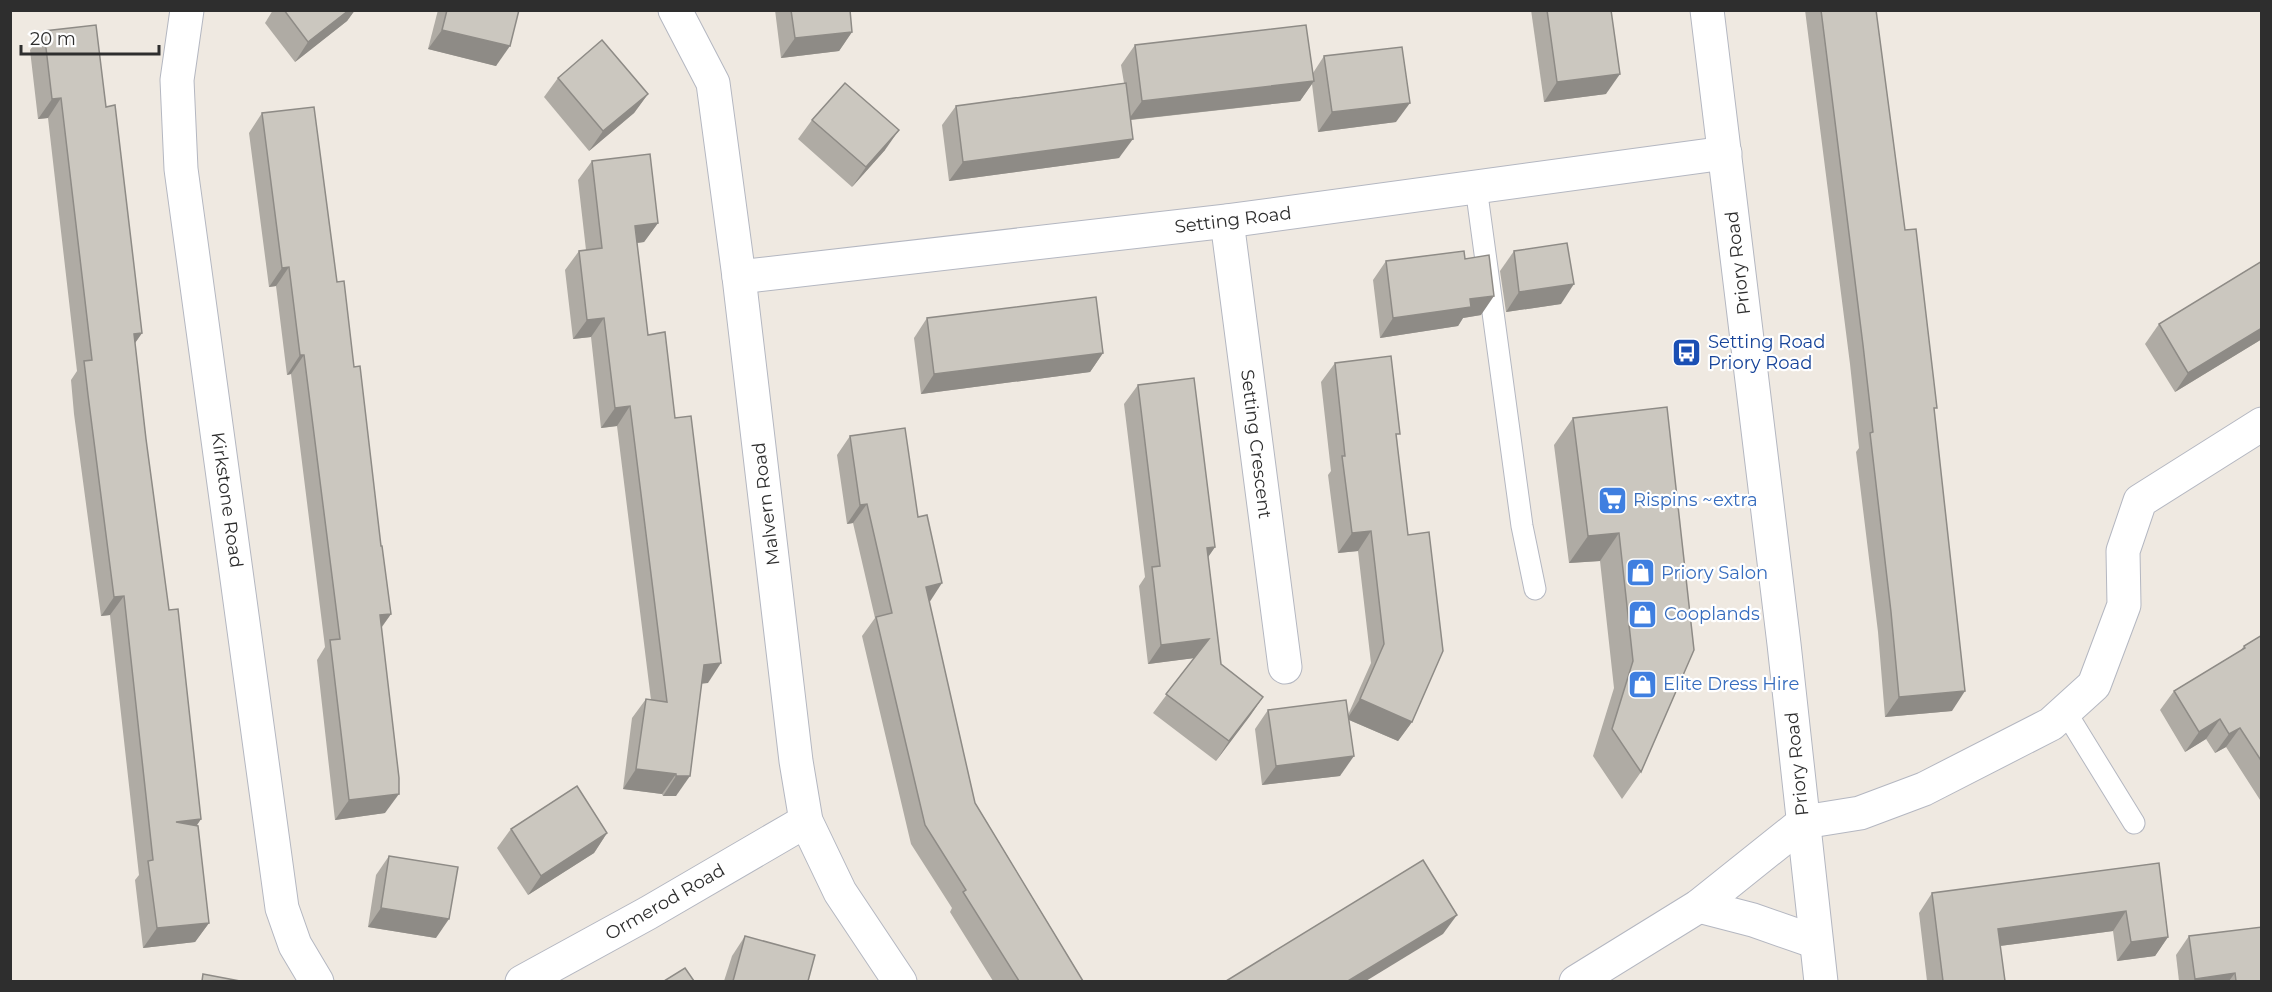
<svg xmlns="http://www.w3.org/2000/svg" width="2272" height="992" font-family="Montserrat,sans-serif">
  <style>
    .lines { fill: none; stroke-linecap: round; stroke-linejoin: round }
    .service-casing { stroke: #b4b7c1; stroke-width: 23 }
    .minor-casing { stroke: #b4b7c1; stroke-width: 35 }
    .tertiary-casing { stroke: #b4b7c1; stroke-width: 35 }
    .service { stroke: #fff; stroke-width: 21 }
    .minor { stroke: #fff; stroke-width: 33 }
    .tertiary { stroke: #fff; stroke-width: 33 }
    .wall { fill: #afaba4 }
    .shaded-wall { fill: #8e8b86 }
    .building { fill: #cbc7bf; stroke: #8e8b86; stroke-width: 1.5 }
    .labels { text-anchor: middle; stroke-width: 4.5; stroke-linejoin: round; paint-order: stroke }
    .street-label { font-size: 18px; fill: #2e2e2e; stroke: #fff }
    .transit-label { font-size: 18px; fill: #164399; stroke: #fff; text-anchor: start }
    .shop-label { font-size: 18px; fill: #366cbe; stroke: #fff; text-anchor: start }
  </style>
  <rect width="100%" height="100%" fill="#efe9e1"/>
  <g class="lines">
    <defs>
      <g id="service">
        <polyline points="1476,187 1522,526 1535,589"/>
        <polyline points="2065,711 2134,823"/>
      </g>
      <g id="minor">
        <polyline points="187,10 177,80 181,169 282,908 295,945 317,982"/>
        <polyline points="675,10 713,83 739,277 796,761 806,821 840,892 900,982"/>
        <polyline points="1227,221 1285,667"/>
        <polyline points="739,277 1227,221 1725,153"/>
        <polyline points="1699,906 1753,920 1816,942"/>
        <polyline points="522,982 648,913 806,821"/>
        <polyline points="1576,982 1699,906 1804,822 1860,813 1924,789 2051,724 2094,685 2124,605 2123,551 2140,501 2262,424"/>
      </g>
      <polyline id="tertiary" points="1707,10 1784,644 1821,982"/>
    </defs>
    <use href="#service" class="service-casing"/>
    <use href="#minor" class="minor-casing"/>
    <use href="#tertiary" class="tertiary-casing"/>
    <use href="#service" class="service"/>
    <use href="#minor" class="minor"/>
    <use href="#tertiary" class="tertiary"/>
  </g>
  <g class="wall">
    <polygon points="273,10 355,10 347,21 295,62 265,23"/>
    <polygon points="438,10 519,10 496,66 428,49"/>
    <polygon points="775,10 850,10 852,32 839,51 781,58"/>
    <polygon points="1531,10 1611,10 1606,94 1544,102"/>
    <polygon points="1805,10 1876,10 1905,230 1934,412 1952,711 1885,717 1878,632 1856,452 1859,448 1850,364"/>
    <polygon points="44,31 106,107 142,333 135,343 146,439 169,610 201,819 197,825 209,923 195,942 143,948 135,880 139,875 110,615 101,616 74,414 71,380 77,371 48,118 38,119 30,50"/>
    <polygon points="1135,45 1313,73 1324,56 1396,122 1318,132 1312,84 1300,101 1131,120 1119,158 949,181 942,125 956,106 1124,83 1121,65"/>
    <polygon points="558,78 648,94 634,113 589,151 544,97"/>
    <polygon points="262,113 337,282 354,367 391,614 382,627 385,813 335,820 317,660 325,647 291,374 287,375 276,286 269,287 249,133"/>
    <polygon points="812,120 885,150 852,187 798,139"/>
    <polygon points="592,161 658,223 644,242 637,243 648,335 675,418 708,683 702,683 676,796 663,796 662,794 623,789 632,718 646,699 651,700 617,426 601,428 591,337 573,339 565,270 579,251 586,250 578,180"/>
    <polygon points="1514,251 1561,304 1506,312 1500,271"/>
    <polygon points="1465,259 1481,315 1463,318 1458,326 1380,338 1373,280 1386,261"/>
    <polygon points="927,318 1103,353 1090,372 921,394 914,338"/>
    <polygon points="2159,324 2262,339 2175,392 2145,344"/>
    <polygon points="1335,363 1397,438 1412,722 1398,741 1349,720 1340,776 1262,785 1255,729 1268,710 1348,715 1371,663 1358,551 1338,553 1328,475 1331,471 1321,382"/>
    <polygon points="1138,385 1215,547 1208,557 1221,664 1263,697 1216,761 1153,713 1194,658 1148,664 1139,586 1145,577 1124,404"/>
    <polygon points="1667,407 1641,772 1622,799 1593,756 1614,688 1600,561 1569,563 1554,445 1573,418"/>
    <polygon points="850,436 929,602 975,803 1083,981 993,981 950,912 952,908 911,844 862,636 875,618 853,523 847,524 837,455"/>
    <polygon points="2262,635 2262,803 2226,747 2215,753 2206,739 2185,752 2160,710 2174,691 2240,651 2244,646"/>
    <polygon points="511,829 607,833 594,853 528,895 497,848"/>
    <polygon points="389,856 436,938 368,927 376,875"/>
    <polygon points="2159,863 2168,937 2155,956 2117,961 2113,931 2000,946 2005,981 1927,981 1919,913 1932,893"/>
    <polygon points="745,936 808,981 724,981 732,956"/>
    <polygon points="2189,936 2262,981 2179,981 2176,955"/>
  </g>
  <g class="shaded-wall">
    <polygon points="349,10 355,10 347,21 295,62 308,42"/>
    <polygon points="442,30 510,46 496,66 428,49"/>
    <polygon points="852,32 839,51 781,58 795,38"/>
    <polygon points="1620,74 1606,94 1544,102 1557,82"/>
    <polygon points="1314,81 1300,101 1128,120 1142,101"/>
    <polygon points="648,94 634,113 589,151 603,131"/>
    <polygon points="61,98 48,118 38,119 52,99"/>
    <polygon points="1410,103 1396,122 1318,132 1332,112"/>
    <polygon points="899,130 885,150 852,187 866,167"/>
    <polygon points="1133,139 1119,158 949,181 963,162"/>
    <polygon points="658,223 644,242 621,245 635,226"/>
    <polygon points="289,267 276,286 269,287 282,268"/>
    <polygon points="1574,284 1561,304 1506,312 1519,292"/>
    <polygon points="1494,296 1481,315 1463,318 1458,326 1380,338 1393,318 1470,299"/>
    <polygon points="604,318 591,337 573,339 587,320"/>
    <polygon points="2262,328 2262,339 2175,392 2188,373"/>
    <polygon points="142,333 128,353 134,334"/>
    <polygon points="1103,353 1090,372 921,394 934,374"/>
    <polygon points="300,355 304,355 291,374 287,375"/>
    <polygon points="630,406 617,426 601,428 615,408"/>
    <polygon points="867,504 853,523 847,524 860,505"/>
    <polygon points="1371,531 1358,551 1338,553 1352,533"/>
    <polygon points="1619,533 1600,561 1569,563 1588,536"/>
    <polygon points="1215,547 1202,566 1207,548"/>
    <polygon points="942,583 929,603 926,587"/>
    <polygon points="124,596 110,615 101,616 114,597"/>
    <polygon points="391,614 377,633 380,615"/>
    <polygon points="1209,639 1195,658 1148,664 1161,645"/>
    <polygon points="721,663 708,683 691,685 704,665"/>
    <polygon points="1965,691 1952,711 1885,717 1899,697"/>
    <polygon points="1263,697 1250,716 1216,761 1229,741"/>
    <polygon points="1360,699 1412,722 1398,741 1347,719"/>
    <polygon points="2220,719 2206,739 2185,752 2199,732"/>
    <polygon points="2240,728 2226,747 2215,753 2229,734"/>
    <polygon points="1354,756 1340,776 1262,785 1276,766"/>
    <polygon points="636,769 676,774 662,794 623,789"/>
    <polygon points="676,776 690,776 676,796 663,796"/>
    <polygon points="399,794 385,813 335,820 349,800"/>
    <polygon points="201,819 188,838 176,822"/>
    <polygon points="607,833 594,853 528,895 541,876"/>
    <polygon points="381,908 449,919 436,938 368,927"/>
    <polygon points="2126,911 2113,931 1984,948 1998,929"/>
    <polygon points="1457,915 1443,934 1366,981 1348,981"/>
    <polygon points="209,923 195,942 143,948 157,928"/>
    <polygon points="2168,937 2155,956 2117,961 2131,942"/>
    <polygon points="2235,973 2229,981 2193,981 2195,979"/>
  </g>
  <g class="building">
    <polygon points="284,10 349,10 308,42"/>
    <polygon points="447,10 519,10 510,46 442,30"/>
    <polygon points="791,10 850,10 852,32 795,38"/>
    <polygon points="1547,10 1611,10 1620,74 1557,82"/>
    <polygon points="1821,10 1876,10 1905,230 1916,229 1937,408 1934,408 1965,691 1899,697 1891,612 1870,433 1873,432 1863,345"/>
    <polygon points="96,25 106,107 115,105 142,333 134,334 146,439 169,610 178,609 201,819 176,822 198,826 209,923 157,928 148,861 153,860 124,596 114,597 88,395 84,361 92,360 61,98 52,99 44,31"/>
    <polygon points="1306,25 1314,81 1142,101 1135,45"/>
    <polygon points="602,40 648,94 603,131 558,78"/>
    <polygon points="1402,47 1410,103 1332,112 1324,56"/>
    <polygon points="845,83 899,130 866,167 812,120"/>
    <polygon points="1126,83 1133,139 963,162 956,106"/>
    <polygon points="314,107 337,282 344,281 354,367 360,366 381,546 382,546 391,614 380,615 399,778 399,794 349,800 330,640 340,639 304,355 300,355 289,267 282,268 262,113"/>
    <polygon points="650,154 658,223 635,226 648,335 665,332 675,418 691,416 721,663 704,665 690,776 676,776 676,774 636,769 646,699 667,702 630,406 615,408 604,318 587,320 579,251 602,248 592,161"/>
    <polygon points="1567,243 1574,284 1519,292 1514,251"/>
    <polygon points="1464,251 1465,259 1489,255 1494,296 1470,299 1471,307 1393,318 1386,261"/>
    <polygon points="2262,261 2262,328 2188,373 2159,324"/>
    <polygon points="1096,297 1103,353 934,374 927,318"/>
    <polygon points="1391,356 1400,434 1396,434 1408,535 1429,532 1443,651 1412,722 1360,699 1384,644 1371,531 1352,533 1342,456 1345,456 1335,363"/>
    <polygon points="1194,378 1215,547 1207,548 1221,664 1263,697 1229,741 1166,694 1209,639 1161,645 1152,567 1160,566 1138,385"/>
    <polygon points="1667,407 1694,650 1641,772 1612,729 1633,661 1619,533 1588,536 1573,418"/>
    <polygon points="905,428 918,517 927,515 942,583 926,587 975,803 1083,981 1019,981 963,892 966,890 925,825 876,617 892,613 867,504 860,505 850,436"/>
    <polygon points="2262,635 2262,762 2240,728 2229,734 2220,719 2199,732 2174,691 2245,648 2244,646"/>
    <polygon points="1346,700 1354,756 1276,766 1268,710"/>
    <polygon points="577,786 607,833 541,876 511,829"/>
    <polygon points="389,856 458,867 449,919 381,908"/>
    <polygon points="1423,860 1457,915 1348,981 1226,981"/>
    <polygon points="2159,863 2168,937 2131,942 2126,911 1998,929 2005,981 1943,981 1932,893"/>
    <polygon points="2262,927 2262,981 2236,981 2235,973 2195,979 2189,936"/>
    <polygon points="745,936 815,955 808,981 733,981"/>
    <polygon points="685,968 694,981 664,981"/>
    <polygon points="203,974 240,981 202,981"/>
  </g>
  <defs>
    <symbol id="bus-square" viewBox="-11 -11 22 22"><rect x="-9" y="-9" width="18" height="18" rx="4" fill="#1a4fb4" stroke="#fff"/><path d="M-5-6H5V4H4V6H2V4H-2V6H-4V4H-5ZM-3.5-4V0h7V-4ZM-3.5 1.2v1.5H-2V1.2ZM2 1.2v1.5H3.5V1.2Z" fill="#fff"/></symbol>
    <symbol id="supermarket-square" viewBox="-11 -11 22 22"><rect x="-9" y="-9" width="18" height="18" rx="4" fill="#3f7fe0" stroke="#fff"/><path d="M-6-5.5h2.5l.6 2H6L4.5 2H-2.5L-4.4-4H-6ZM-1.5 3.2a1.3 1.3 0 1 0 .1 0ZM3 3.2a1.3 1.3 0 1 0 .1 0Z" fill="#fff"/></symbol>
    <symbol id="shop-square" viewBox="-11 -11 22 22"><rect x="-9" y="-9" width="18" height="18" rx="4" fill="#3f7fe0" stroke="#fff"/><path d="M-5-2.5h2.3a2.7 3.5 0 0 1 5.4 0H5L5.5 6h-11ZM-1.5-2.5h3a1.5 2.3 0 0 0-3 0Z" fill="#fff"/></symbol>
  </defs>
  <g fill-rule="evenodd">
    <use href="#bus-square" x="1670" y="336" width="33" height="33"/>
    <use href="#supermarket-square" x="1596" y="484" width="33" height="33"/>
    <use href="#shop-square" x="1624" y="556" width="33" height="33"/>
    <use href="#shop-square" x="1626" y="598" width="33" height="33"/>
    <use href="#shop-square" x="1626" y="668" width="33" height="33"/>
  </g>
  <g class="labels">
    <g class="street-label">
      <text transform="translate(1233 220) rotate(-7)" y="6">Setting Road</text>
      <text transform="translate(1738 263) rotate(-97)" y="6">Priory Road</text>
      <text transform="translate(1256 444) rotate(83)" y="6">Setting Crescent</text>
      <text transform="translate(227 500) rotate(82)" y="6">Kirkstone Road</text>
      <text transform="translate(766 504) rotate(-97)" y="6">Malvern Road</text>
      <text transform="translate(1797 764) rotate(-96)" y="6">Priory Road</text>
      <text transform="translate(665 902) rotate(-30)" y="6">Ormerod Road</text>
    </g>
    <g class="transit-label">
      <text x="1708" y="348">Setting Road<tspan x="1708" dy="21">Priory Road</tspan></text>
    </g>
    <g class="shop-label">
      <text x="1633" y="506">Rispins ~extra</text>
      <text x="1661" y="579">Priory Salon</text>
      <text x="1664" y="620">Cooplands</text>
      <text x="1663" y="690">Elite Dress Hire</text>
    </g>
  </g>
  <rect width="2272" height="992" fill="none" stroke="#2e2e2e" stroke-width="24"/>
  <path d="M21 45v9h138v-9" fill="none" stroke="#2e2e2e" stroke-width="3"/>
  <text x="30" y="45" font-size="18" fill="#2e2e2e" stroke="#ffffff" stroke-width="4.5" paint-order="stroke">20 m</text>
</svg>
